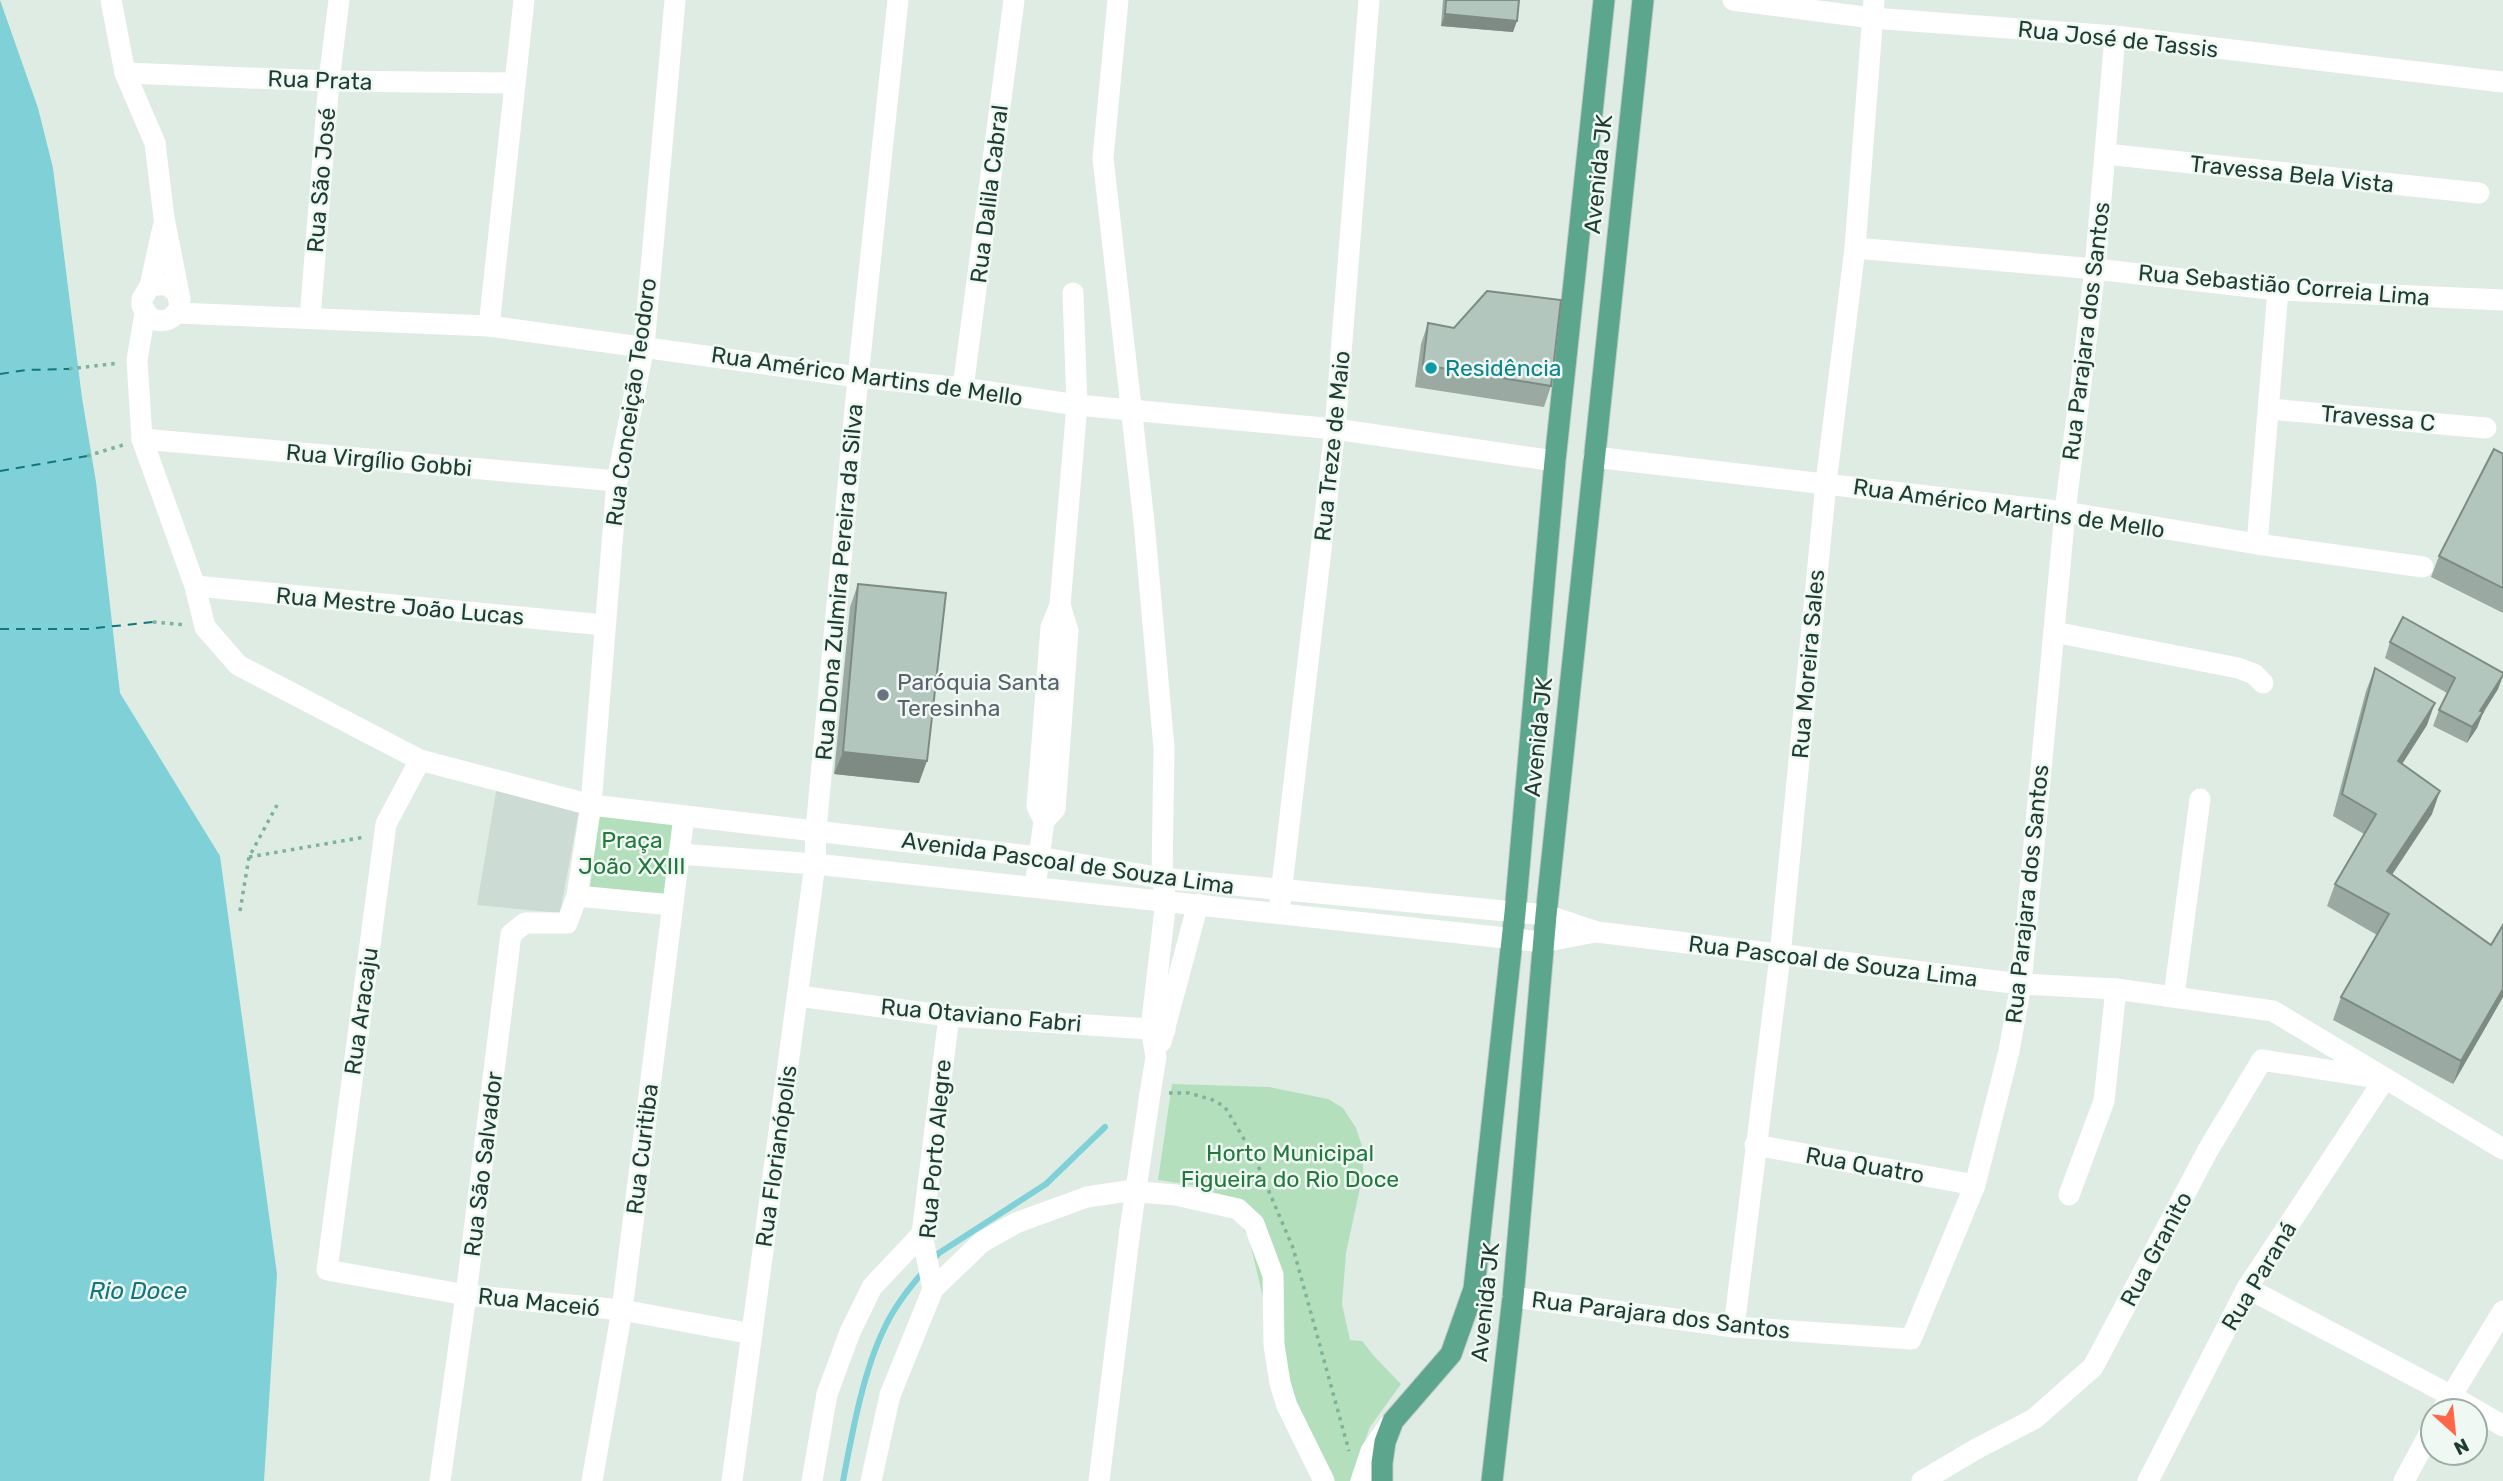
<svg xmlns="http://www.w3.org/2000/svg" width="2503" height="1481" font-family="Rubik,sans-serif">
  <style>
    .built { fill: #ccdbd3 }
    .green { fill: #b4dfbc }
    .water { fill: #7fd1d7 }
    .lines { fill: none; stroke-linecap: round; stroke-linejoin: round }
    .stream { stroke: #7fd1d7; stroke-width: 6 }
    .ferry { stroke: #12757f; stroke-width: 2; stroke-dasharray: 9 7; stroke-linecap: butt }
    .major-casing { stroke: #c0c9c6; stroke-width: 23 }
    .path { stroke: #7bb39d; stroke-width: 3.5; stroke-dasharray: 3.5 5; stroke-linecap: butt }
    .minor { stroke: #fff; stroke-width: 21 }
    .major { stroke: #5da68e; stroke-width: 21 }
    .minor-bridge { stroke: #fff; stroke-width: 21 }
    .wall { fill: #9aaaa3 }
    .shaded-wall { fill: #7d8b84 }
    .building { fill: #b3c6bd; stroke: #7d8b84; stroke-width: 2 }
    .culture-dot { fill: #0f9aa8; stroke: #eff8f3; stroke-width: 2.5 }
    .worship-dot { fill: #6b7280; stroke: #eff8f3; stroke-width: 2.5 }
    .labels { text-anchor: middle; stroke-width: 5; stroke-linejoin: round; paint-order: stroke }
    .street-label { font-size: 23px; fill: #1e3d32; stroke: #eff8f3 }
    .culture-label { font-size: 23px; fill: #0d838f; stroke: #eff8f3; text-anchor: start }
    .worship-label { font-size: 23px; fill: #5b616d; stroke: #eff8f3; text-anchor: start }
    .park-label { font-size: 23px; fill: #24783e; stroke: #eff8f3 }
    .water-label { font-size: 24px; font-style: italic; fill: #12757f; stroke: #eff8f3 }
  </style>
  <rect width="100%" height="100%" fill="#deece4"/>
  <polygon class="built" points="497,786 580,805 560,913 477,905"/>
  <g class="green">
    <polygon points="600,811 674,820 665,896 590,887"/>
    <polygon points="1172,1084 1269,1087 1328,1099 1343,1108 1356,1128 1363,1149 1363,1174 1346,1253 1342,1304 1350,1340 1362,1341 1373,1355 1401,1384 1370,1427 1350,1481 1313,1481 1279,1414 1270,1369 1264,1302 1249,1238 1225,1200 1198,1186 1158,1180"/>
  </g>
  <polygon class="water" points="0,0 38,108 53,168 82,398 96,482 120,693 220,856 277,1274 264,1481 0,1481"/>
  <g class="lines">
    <g class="stream">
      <polyline points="933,1260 939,1253 1046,1184 1105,1127"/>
      <path d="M843,1481c9,-47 20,-109 41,-152 10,-22 24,-40 40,-58"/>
    </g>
    <g class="ferry">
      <polyline points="0,374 26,370 69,369"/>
      <polyline points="0,471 87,456"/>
      <polyline points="0,629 87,629 153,622"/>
    </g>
    <defs>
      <g id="major">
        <polyline points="1382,1481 1382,1463 1385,1442 1393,1421 1451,1354 1474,1289 1515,913 1555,461 1604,0"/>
        <polyline points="1492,1481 1513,1297 1546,915 1643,0"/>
      </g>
    </defs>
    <use href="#major" class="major-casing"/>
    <g class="path">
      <polyline points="69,369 119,363"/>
      <polyline points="87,456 123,445"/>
      <polyline points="153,622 186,625"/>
      <polyline points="249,857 365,837"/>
      <polyline points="240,911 249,857 277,805"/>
      <polyline points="1169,1093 1189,1093 1213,1100 1225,1107 1254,1156 1293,1248 1349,1451"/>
    </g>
    <g class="minor">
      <polyline points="111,0 125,73 155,143 164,218 180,299"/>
      <polyline points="1118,0 1103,158 1144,522 1164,748 1162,878 1166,900 1151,1029 1156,1057 1150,1094"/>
      <polyline points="1733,0 1872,18 2115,36 2503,82"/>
      <polyline points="125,73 329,81 515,83"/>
      <polyline points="2105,154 2479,193"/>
      <polyline points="1855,248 2095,269 2278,290 2503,300"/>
      <path d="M150,286l15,-2 12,8 3,14c-6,14 -16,18 -30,12l-8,-12v-7l8,-13 13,-59"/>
      <polyline points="145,313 137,360 142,439 195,586 205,627 238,665 420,760 591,805 1038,857 1162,878 1546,915 1597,932 2021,984 2116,989 2273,1011 2503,1149"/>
      <polyline points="177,313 489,326 858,377 963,388 1077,405 1335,429 1555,461"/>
      <polyline points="310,318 329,81 339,0"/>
      <polyline points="489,326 524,0"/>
      <polyline points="963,388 1014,0"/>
      <polyline points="2269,409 2486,428"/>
      <polyline points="142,439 617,481"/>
      <polyline points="1594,457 2065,512 2257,544 2423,567"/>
      <polyline points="2257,544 2278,290"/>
      <polyline points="195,586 604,625"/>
      <polyline points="2054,632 2238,668 2254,674 2263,683"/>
      <polyline points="420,760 386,824 327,1270 466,1295 622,1310 752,1334"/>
      <polyline points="1044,821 1037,806 1051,627 1060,605 1077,405 1073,293"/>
      <polyline points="679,854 815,864 1543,942 1595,932"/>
      <polyline points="1035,887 1044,821 1055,809 1068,631 1060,605"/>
      <polyline points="577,896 672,905"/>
      <polyline points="1280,903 1335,429 1369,0"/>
      <polyline points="798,996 949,1016 1165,1030"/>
      <polyline points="2174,996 2200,799"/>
      <polyline points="1161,1042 1198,904"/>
      <polyline points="1755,1145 1975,1185"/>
      <polyline points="2069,1195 2104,1101 2116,989"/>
      <polyline points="2247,1288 2450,1395 2503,1426"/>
      <polyline points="933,1289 982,1242 1016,1223 1087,1197 1127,1191 1176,1195 1238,1209 1254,1224 1273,1275 1274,1345 1280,1383 1287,1406 1324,1481"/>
      <polyline points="1513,1297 1734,1327 1911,1339 1975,1185 2009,1051 2021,984 2065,512 2095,269 2115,36"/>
      <polyline points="1734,1327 1780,956 1826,483 1855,248 1874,0"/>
      <polyline points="2442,1411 2503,1311"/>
      <polyline points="440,1481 466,1295 511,934 525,923 567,923 577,896 591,805 617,481 644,346 675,0"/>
      <polyline points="592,1481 622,1310 684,816"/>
      <polyline points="732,1481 815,864 816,830 858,377 898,0"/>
      <polyline points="812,1481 827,1394 850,1332 872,1287 922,1234"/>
      <polyline points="871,1481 890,1395 933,1289 922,1234 949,1016"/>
      <polyline points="1099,1481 1130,1230"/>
      <polyline points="1361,1481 1371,1451 1389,1425"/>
      <polyline points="1922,1481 1978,1448 2034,1419 2093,1367 2208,1150 2262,1060 2372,1077"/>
      <polyline points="2148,1481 2247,1288 2384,1080"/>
      <polyline points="2404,1481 2433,1427"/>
    </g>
    <use href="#major" class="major"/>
    <polyline class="minor-bridge" points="1130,1230 1150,1094"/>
  </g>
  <g class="wall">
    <polygon points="1443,0 1519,0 1513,32 1441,26"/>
    <polygon points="1428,323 1551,386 1544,407 1415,387 1421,344"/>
    <polygon points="2503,454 2503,613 2431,577 2439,556"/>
    <polygon points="858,584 919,783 834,774 850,607"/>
    <polygon points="2390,642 2503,676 2498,689 2483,713 2477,728 2467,743 2433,726 2439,710 2447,693 2385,658"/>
    <polygon points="2375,668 2427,725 2402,764 2432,814 2392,875 2491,945 2503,925 2503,997 2453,1084 2333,1020 2341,997 2377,935 2327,906 2335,884 2364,834 2333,816 2366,691"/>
  </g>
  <g class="shaded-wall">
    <polygon points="1445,14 1517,21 1513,32 1441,26"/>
    <polygon points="2503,675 2498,689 2483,713 2477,728 2467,743 2472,727 2480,711"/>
    <polygon points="2435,703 2427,725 2390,783 2398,761"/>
    <polygon points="843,752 927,761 919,783 834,774"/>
    <polygon points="2440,791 2432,814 2379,894 2387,871"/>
    <polygon points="2503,989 2503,997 2453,1084 2461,1061"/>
  </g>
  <g class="building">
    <polygon points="1446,0 1519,0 1517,21 1445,14"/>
    <polygon points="1487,291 1561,300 1551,386 1423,365 1428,323 1454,328"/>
    <polygon points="2494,449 2503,454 2503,588 2439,556"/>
    <polygon points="858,584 946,593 927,761 843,752"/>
    <polygon points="2403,617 2503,673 2503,675 2480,711 2483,712 2472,727 2439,710 2455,678 2390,642"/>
    <polygon points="2375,668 2435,703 2398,761 2440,791 2387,871 2491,945 2503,925 2503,989 2461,1061 2341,997 2389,914 2335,884 2376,814 2342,794"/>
  </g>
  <circle class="culture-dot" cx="1431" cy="368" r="7"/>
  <circle class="worship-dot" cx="883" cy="695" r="7"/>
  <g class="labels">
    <g class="street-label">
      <text transform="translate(2118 39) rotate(6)" y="8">Rua José de Tassis</text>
      <text transform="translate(320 80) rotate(2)" y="8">Rua Prata</text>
      <text transform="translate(1598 174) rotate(-84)" y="8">Avenida JK</text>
      <text transform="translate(2292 174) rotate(6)" y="8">Travessa Bela Vista</text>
      <text transform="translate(321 180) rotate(-85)" y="8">Rua São José</text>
      <text transform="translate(989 194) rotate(-83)" y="8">Rua Dalila Cabral</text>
      <text transform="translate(2284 285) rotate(5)" y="8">Rua Sebastião Correia Lima</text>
      <text transform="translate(2086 331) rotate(-83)" y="8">Rua Parajara dos Santos</text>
      <text transform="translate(867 376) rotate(8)" y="8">Rua Américo Martins de Mello</text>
      <text transform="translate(631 402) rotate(-82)" y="8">Rua Conceição Teodoro</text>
      <text transform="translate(2378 418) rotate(5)" y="8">Travessa C</text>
      <text transform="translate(1332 446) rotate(-84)" y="8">Rua Treze de Maio</text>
      <text transform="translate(379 460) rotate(5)" y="8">Rua Virgílio Gobbi</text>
      <text transform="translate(2009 508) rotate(8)" y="8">Rua Américo Martins de Mello</text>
      <text transform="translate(839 582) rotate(-85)" y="8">Rua Dona Zulmira Pereira da Silva</text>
      <text transform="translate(400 606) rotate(5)" y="8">Rua Mestre João Lucas</text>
      <text transform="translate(1808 664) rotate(-85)" y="8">Rua Moreira Sales</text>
      <text transform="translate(1538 737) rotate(-84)" y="8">Avenida JK</text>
      <text transform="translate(1068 863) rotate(8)" y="8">Avenida Pascoal de Souza Lima</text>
      <text transform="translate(2027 894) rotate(-84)" y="8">Rua Parajara dos Santos</text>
      <text transform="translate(1833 961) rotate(7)" y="8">Rua Pascoal de Souza Lima</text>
      <text transform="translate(361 1011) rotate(-82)" y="8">Rua Aracaju</text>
      <text transform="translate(981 1015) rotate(5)" y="8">Rua Otaviano Fabri</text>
      <text transform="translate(642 1149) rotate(-83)" y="8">Rua Curitiba</text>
      <text transform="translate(935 1149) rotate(-85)" y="8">Rua Porto Alegre</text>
      <text transform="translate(776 1156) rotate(-82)" y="8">Rua Florianópolis</text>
      <text transform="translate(483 1164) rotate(-83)" y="8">Rua São Salvador</text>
      <text transform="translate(1865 1165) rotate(10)" y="8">Rua Quatro</text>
      <text transform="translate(2156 1249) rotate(-62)" y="8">Rua Granito</text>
      <text transform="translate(2259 1276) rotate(-59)" y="8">Rua Paraná</text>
      <text transform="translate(539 1302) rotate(6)" y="8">Rua Maceió</text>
      <text transform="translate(1485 1302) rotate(-84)" y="8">Avenida JK</text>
      <text transform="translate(1661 1315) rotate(7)" y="8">Rua Parajara dos Santos</text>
    </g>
    <g class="culture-label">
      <text x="1445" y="376">Residência</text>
    </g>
    <g class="worship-label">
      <text x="897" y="690">Paróquia Santa<tspan x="897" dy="26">Teresinha</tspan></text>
    </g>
    <g class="park-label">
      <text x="632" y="848">Praça<tspan x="632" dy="26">João XXIII</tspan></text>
      <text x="1290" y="1161">Horto Municipal<tspan x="1290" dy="26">Figueira do Rio Doce</tspan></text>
    </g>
    <g class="water-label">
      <text x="138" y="1299">Rio Doce</text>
    </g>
  </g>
  <g transform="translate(2454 1432) rotate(153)"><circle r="33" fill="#eff8f3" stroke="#9bada6" stroke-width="2"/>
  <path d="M0-5L12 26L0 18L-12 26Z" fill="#ff6748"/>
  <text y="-10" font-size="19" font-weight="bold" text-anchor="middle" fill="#1e3d32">N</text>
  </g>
</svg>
